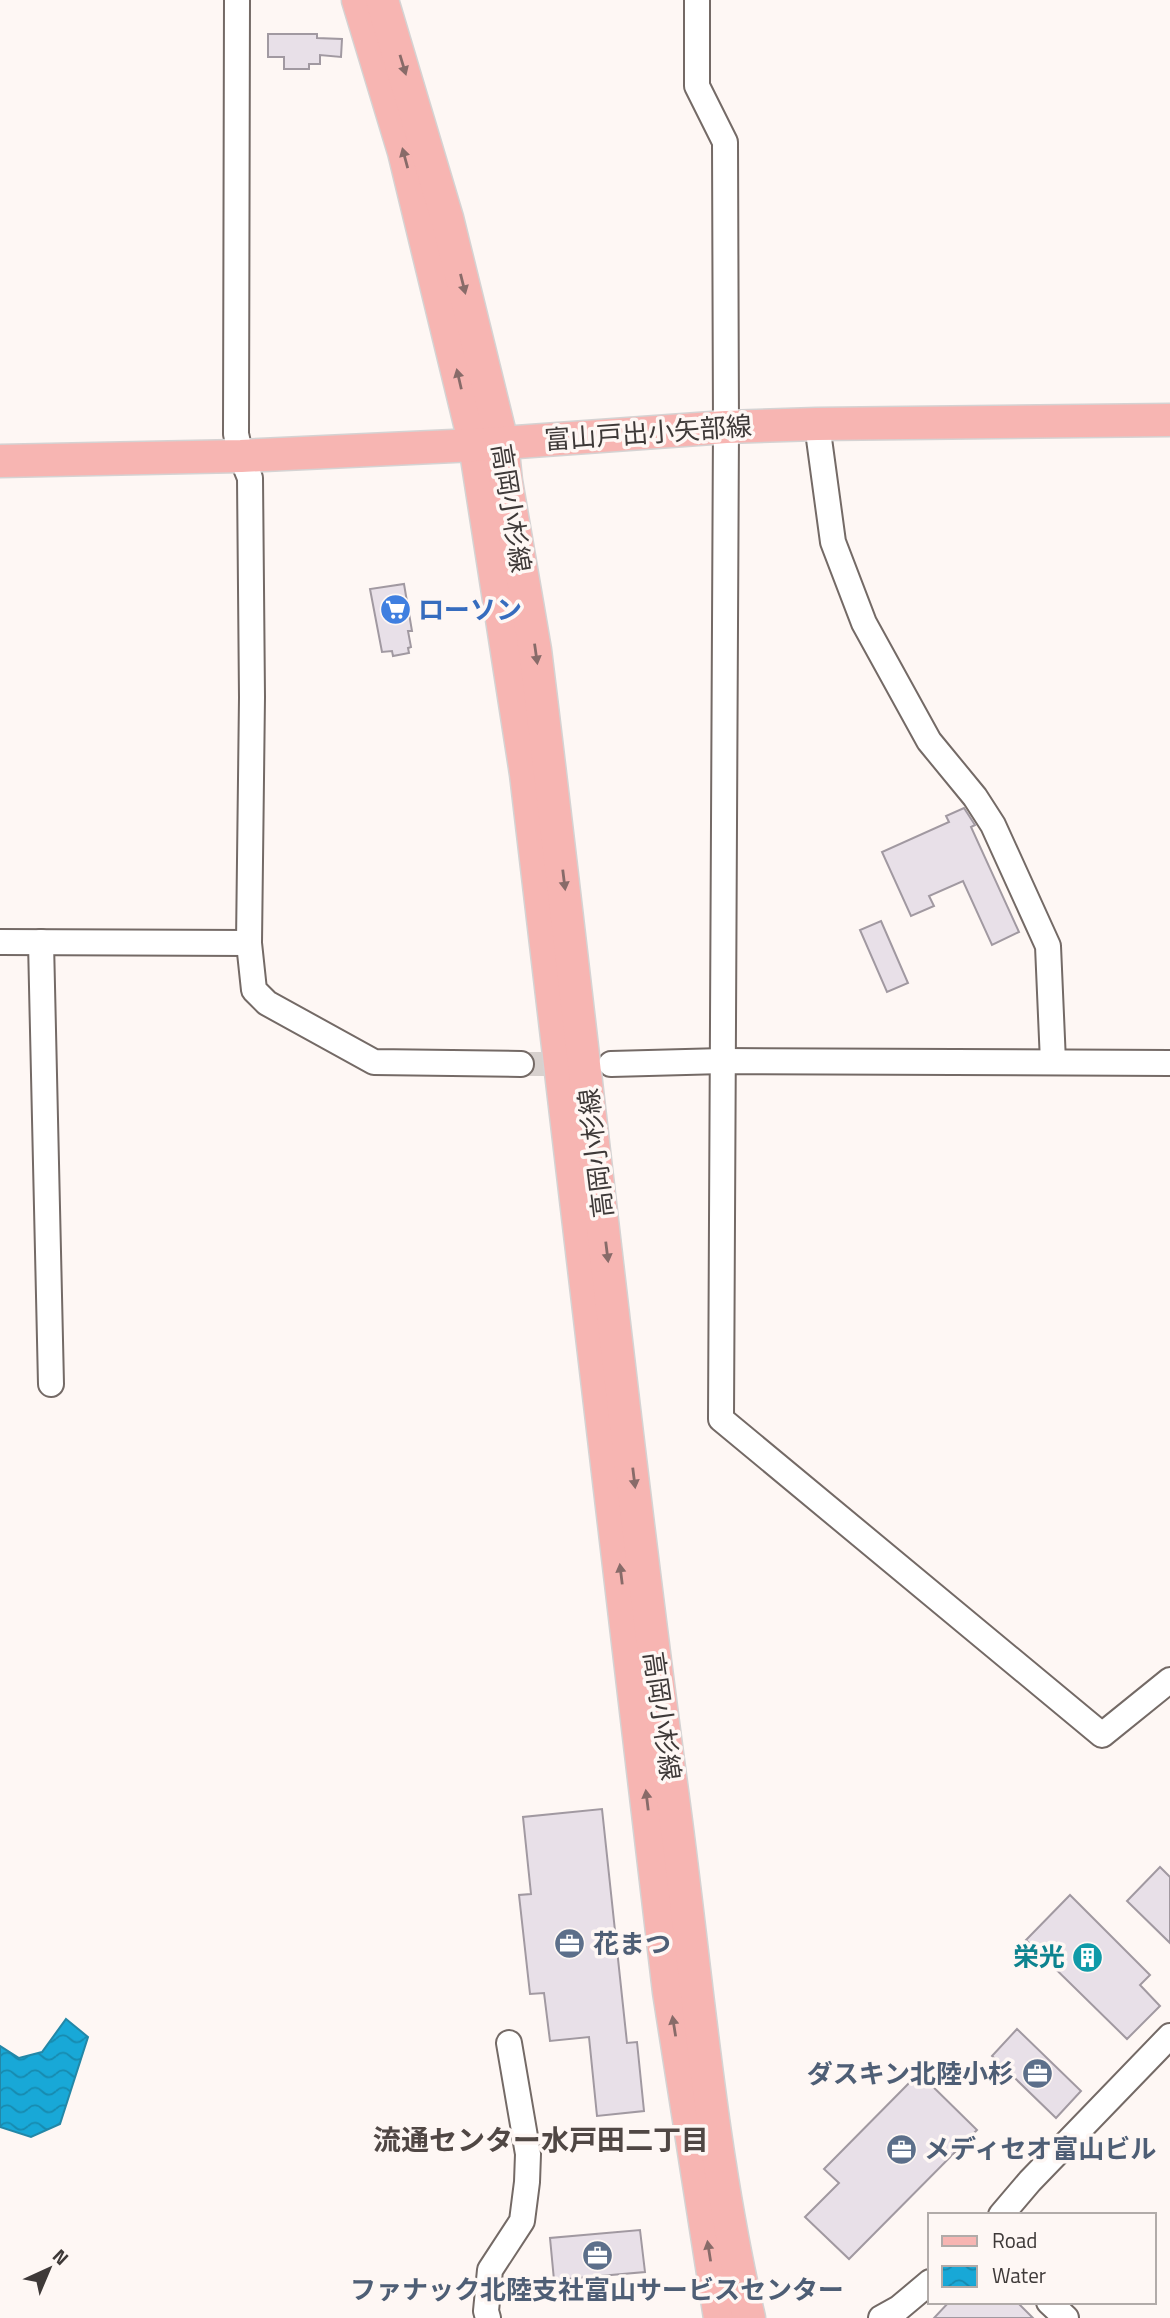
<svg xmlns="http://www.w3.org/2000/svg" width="1170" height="2318" font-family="'Titillium Web','Noto Sans JP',sans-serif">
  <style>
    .water { fill: url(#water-waves); stroke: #2387a7; stroke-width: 2 }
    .building { fill: #e8e0e8; stroke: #a199a1; stroke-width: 2 }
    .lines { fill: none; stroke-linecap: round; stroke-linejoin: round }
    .minor-tunnel { stroke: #d8d1ce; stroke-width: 24; stroke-dasharray: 24 12; stroke-linecap: butt }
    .minor-casing { stroke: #746a66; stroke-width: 28 }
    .major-casing { stroke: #d5d3d3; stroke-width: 35 }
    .minor { stroke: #fff; stroke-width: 24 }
    .major { stroke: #f7b5b2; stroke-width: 32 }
    .oneway { fill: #886b69 }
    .labels { text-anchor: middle; stroke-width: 7; stroke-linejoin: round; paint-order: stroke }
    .street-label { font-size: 26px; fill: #3e3938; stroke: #fef7f4 }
    .shop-label { font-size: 26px; font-weight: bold; fill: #366cbe; stroke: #fef7f4; text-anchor: start }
    .service-label { font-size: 26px; font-weight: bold; fill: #4e5e75; stroke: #fef7f4; text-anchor: start }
    .culture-label { font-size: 26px; font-weight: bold; fill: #0d838f; stroke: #fef7f4; text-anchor: end }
    .neighbourhood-label { font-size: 28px; font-weight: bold; fill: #504744; stroke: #fef7f4 }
  </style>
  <defs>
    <pattern id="water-waves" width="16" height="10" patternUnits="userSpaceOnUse" patternTransform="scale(1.75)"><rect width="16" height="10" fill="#18a8d7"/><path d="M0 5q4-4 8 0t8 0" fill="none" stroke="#178aaf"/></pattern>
  </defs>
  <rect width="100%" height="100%" fill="#fef7f4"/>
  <polygon class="water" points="66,2019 88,2037 60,2124 31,2137 0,2127 0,2046 19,2058 42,2052"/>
  <g class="building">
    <polygon points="268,34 317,34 317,38 342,39 341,57 320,55 320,64 309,64 309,69 284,69 284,57 268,57"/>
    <polygon points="404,584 412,631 408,631 411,647 408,648 409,653 393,656 392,651 382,652 370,589"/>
    <polygon points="964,808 975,825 971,827 1019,932 992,945 963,881 929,896 934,906 911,916 882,852 949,822 946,816"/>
    <polygon points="881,921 908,983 887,992 860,930"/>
    <polygon points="602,1809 627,2043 637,2042 644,2111 597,2116 589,2037 550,2041 544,1993 530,1994 519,1895 531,1894 523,1817"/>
    <polygon points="1160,1867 1170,1877 1170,1943 1127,1901"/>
    <polygon points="1070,1895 1150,1975 1140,1985 1160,2006 1127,2039 1026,1940"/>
    <polygon points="1017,2029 1081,2091 1056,2118 992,2056"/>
    <polygon points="919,2073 977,2130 849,2259 805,2217 839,2183 824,2169"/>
    <polygon points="640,2230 645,2272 554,2280 550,2238"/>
    <polygon points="949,2302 1017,2302 1033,2318 934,2318"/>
  </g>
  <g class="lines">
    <polyline class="minor-tunnel" points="521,1064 575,1064"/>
    <defs>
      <g id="minor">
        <polyline points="237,0 236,434 241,456 250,478 252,697 249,943 254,990 267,1003 374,1062 521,1064"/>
        <polyline points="697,0 697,86 725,142 726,427 721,1419 1102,1735 1170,1680"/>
        <polyline points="817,424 833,542 864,623 929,741 975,797 993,825 1048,946 1053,1062"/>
        <polyline points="0,942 249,943"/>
        <polyline points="41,942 51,1384"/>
        <polyline points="611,1064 723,1061 1170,1063"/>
        <polyline points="1001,2215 1030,2181 1170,2036"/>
        <polyline points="1049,2302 1066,2318"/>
        <polyline points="488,2318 486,2311 490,2270 522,2221 527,2182 528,2154 509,2043"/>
        <polyline points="881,2318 899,2308 930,2282"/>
      </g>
      <g id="major">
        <polyline points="358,0 404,152 475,445 526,774 669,1992 720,2318"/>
        <path d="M382,0l65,218 55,224 4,39 29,169c47,380 86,761 137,1141 24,175 37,355 77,527"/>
        <polyline points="0,461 241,456 475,445 726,427 817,424 1170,420"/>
      </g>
    </defs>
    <use href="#minor" class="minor-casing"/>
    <use href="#major" class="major-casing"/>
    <use href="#minor" class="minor"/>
    <use href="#major" class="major"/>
  </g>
  <defs><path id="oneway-solid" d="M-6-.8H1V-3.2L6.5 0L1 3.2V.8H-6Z" transform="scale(1.75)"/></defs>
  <g class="oneway">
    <use href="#oneway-solid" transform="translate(403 65) rotate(73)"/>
    <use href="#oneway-solid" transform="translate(405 158) rotate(-105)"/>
    <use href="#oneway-solid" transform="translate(463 284) rotate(76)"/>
    <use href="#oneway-solid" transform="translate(459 379) rotate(-103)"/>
    <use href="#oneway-solid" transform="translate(536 654) rotate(82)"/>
    <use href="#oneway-solid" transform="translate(564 880) rotate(83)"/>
    <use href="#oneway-solid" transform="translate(607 1252) rotate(83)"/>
    <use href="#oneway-solid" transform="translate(634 1478) rotate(83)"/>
    <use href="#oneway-solid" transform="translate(621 1574) rotate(-97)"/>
    <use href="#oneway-solid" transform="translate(647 1800) rotate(-97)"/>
    <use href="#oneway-solid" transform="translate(674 2026) rotate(-99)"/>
    <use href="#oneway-solid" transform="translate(709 2251) rotate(-99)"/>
  </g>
  <defs>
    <symbol id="supermarket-disc" viewBox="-11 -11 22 22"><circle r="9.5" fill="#3f7fe0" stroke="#fef7f4"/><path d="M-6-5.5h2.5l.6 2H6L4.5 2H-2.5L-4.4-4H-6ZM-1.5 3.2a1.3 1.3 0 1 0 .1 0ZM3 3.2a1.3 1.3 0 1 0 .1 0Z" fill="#fff"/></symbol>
    <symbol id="office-disc" viewBox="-11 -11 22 22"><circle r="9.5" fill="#5c6f8a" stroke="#fef7f4"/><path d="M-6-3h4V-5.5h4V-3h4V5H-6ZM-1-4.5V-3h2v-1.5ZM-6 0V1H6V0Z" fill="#fff"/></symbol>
    <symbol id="building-disc" viewBox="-11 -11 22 22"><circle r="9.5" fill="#0f9aa8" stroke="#fef7f4"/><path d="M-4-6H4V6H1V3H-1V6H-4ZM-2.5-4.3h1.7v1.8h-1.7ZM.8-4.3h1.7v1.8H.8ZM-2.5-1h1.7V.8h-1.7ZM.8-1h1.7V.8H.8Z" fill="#fff"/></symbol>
  </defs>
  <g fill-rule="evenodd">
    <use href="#supermarket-disc" x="378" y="592" width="35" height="35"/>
    <use href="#office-disc" x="552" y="1926" width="35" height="35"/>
    <use href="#building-disc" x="1070" y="1940" width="35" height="35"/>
    <use href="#office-disc" x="1020" y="2056" width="35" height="35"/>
    <use href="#office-disc" x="884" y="2132" width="35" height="35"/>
    <use href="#office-disc" x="580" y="2238" width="35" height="35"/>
  </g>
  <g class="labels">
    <g class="street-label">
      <text transform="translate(648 433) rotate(-4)" y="9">富山戸出小矢部線</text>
      <text transform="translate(511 508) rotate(81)" y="9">高岡小杉線</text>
      <text transform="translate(596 1153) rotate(-97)" y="9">高岡小杉線</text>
      <text transform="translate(662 1716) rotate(82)" y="9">高岡小杉線</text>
    </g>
    <g class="shop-label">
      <text x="418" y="619">ローソン</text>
    </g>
    <g class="service-label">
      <text x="593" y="1953">花まつ</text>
      <text x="1014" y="2083" text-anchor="end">ダスキン北陸小杉</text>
      <text x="924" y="2158">メディセオ富山ビル</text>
      <text x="597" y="2299" text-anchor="middle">ファナック北陸支社富山サービスセンター</text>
    </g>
    <g class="culture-label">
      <text x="1065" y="1966">栄光</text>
    </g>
    <g class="neighbourhood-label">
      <text x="541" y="2150">流通センター水戸田二丁目</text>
    </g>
  </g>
  <rect x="928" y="2213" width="228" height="91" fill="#fef7f4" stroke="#b1aba9" stroke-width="2"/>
  <rect x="942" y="2236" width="35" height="10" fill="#f7b5b2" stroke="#b1aba9" stroke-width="2"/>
  <text x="992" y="2248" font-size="21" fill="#3e3938">Road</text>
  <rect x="942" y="2266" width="35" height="21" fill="url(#water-waves)" stroke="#b1aba9" stroke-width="2"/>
  <text x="992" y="2283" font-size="21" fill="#3e3938">Water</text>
  <g transform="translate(49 2269) rotate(44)" stroke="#fef7f4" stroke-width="5" paint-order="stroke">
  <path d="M0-5L12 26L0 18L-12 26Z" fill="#3e3938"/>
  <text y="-10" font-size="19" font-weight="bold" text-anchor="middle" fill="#3e3938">N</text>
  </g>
</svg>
